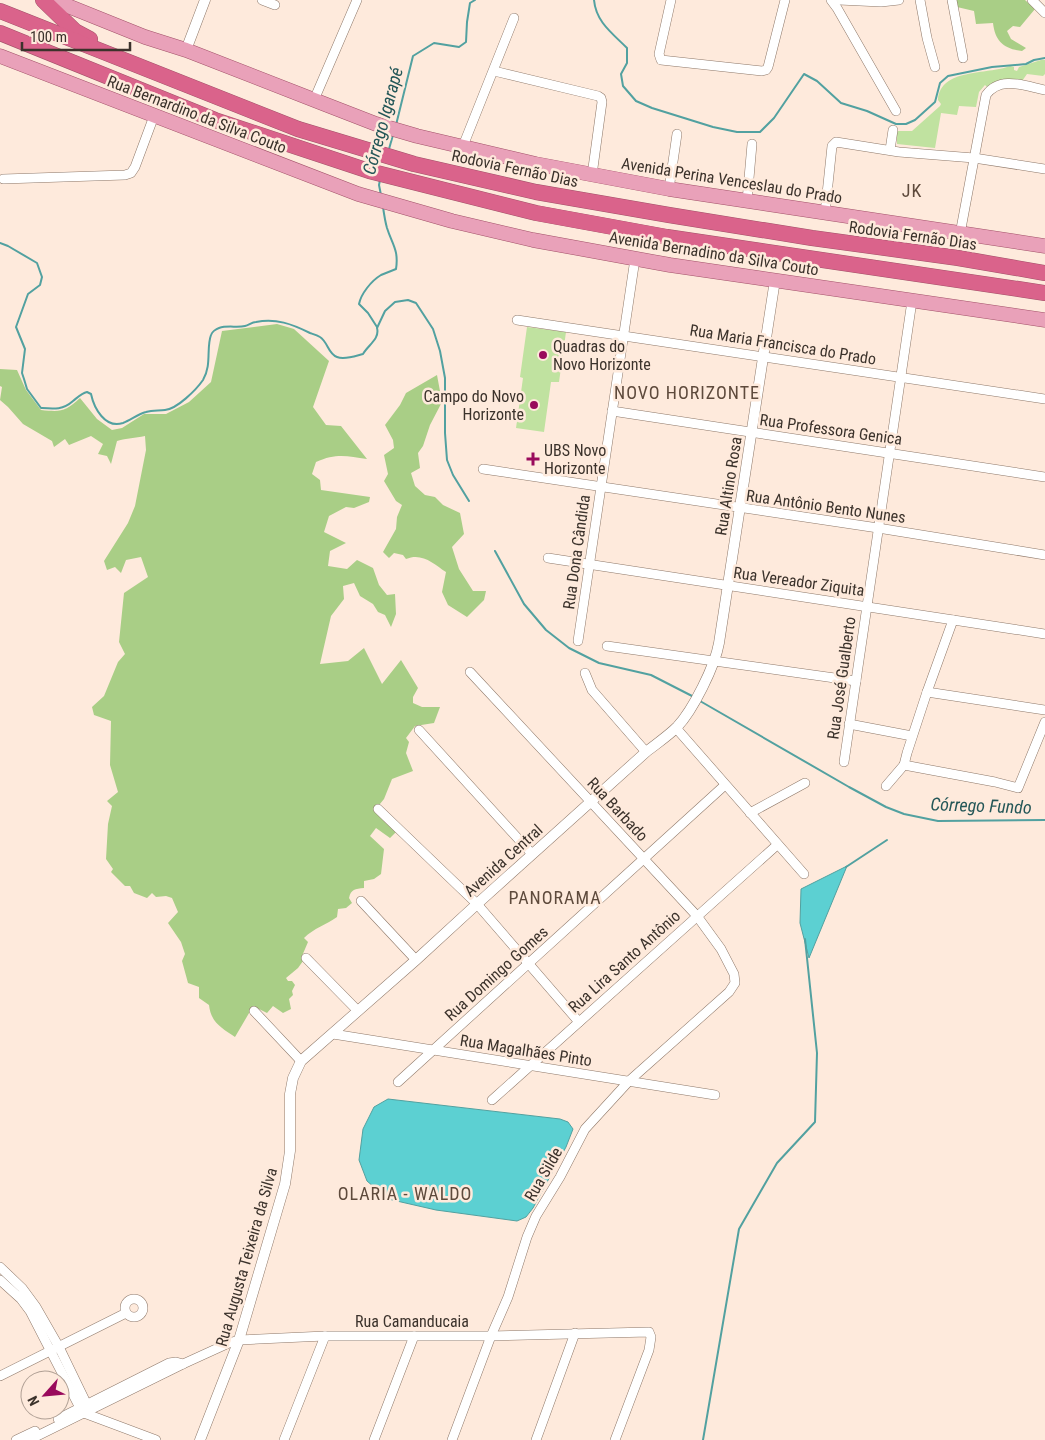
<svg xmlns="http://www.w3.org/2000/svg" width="1045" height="1440" font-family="'Roboto Condensed',sans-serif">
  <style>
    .green { fill: #c0e2a0 }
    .forest { fill: #a9ce86 }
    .water { fill: #5cd0d2; stroke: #52a1a0 }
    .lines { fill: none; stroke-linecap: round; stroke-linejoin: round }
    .stream { stroke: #52a1a0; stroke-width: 2 }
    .minor-casing { stroke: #8e7869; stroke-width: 10 }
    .tertiary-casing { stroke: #8e7869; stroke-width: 11 }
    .primary-casing { stroke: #a25269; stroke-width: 15 }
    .motorway-casing { stroke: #a25269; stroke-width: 16 }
    .minor { stroke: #fff; stroke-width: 9 }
    .tertiary { stroke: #fff; stroke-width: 10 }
    .primary { stroke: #e9a1b9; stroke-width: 14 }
    .motorway { stroke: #da638b; stroke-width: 15 }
    .poi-dot { fill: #990a5c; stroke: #feeadc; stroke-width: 2 }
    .labels { text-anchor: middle; stroke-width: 5; stroke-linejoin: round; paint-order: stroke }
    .street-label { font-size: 16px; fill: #3b322b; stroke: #feeadc }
    .poi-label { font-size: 16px; fill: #3b322b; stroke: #feeadc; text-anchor: start }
    .water-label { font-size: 18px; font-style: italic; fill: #245758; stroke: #feeadc }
    .neighbourhood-label { font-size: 18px; letter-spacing: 1px; fill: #5e4a3c; stroke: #feeadc }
  </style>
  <rect width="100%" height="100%" fill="#feeadc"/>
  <g class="green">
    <path d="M1041,60h4v14l-2,2 -16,-2 -7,10 -32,4 -3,-3 -6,7 -3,15 -17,-1 -2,9 -16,-2 -6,35 -38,-4v-13h15l28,-25 1,-2 -3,-4c2,-32 49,-25 72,-34l4,1v3l3,1 2,-4z"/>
    <polygon points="527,327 566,332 559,382 551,382 544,432 516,428 523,378 520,377"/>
  </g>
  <g class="forest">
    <path d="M955,0h70l10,9 -15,18 -7,-1 -6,5 4,8 15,9 -4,3c-18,-2 -27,-10 -29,-28l-17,1 -2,-13 -17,-4z"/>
    <path d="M277,324l17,5 35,32 -16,46 13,18 15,1 26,33c-20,-3 -31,-6 -51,3l-4,12 8,6 1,10 49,7 -1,5 -15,6 -8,-1 -17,9 -5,16 22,11 -16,8 -2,15 19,3 10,-9 16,8 6,17 8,10 8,-1 1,20 -5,13 -6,-12 -7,-3 -5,-8 -13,-8 -6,-13 -11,3 1,13 -13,17 -11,48 28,-3 16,-13 18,36 19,-24 17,28 -5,9v6l9,4h18l-6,16 -19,3 -9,12 3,4 -3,11 7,18 -21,8 -8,20 -9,11 22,21 -7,7 -14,-10 -6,8 14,13 -3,25 -7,5 -10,2v7c-9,1 -13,1 -15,10l3,5 -6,5 -8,1 -1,8c-11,8 -23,11 -33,21l4,4 -6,14 1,5 -5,7 -12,10 2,3h4l3,4 -3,6 1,4 -4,4 2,10 -8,4 -10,-7 -6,7 -10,-5h-5l-17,29c-13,-9 -24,-14 -26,-32l-10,-7v-11l-11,-4 -6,-22 3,-7 -4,-12 -13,-19 10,-11 -6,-14 -6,-2 -10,1 -4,-4 -5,5 -13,-5 -4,-7h-5l-14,-14 2,-3 -7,-10 2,-35 4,-18 -5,-5 11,-9 -8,-27 1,-44 -17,-6 -2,-8 12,-11 14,-34 7,-8 -6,-12 5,-49 24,-16 -7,-20 -15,3 -5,13 -6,-6 -8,3 -3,-9 24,-38 7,-17 11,-56 -1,-14c-10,2 -18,2 -28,5l-6,23 -4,-8 -9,-2 5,-10 -12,-8 -22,9 -4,-6 -11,8 -2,-6 -29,-17 -15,-17 -8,-7 2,-13 -2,-1v-17l17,1 9,20 15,20c20,2 24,2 39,-12l17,21 15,11 10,-2 22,-14h22l23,-12 22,-20 11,-51z"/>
    <path d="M437,375l5,27 -12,23 -7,21 -5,7 2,15 -9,5 4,13 10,9 10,2 8,8 17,8 4,21 -12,13 7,22 14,22h13l-2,9 -17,17 -19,-12 -6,-13 4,-20c-12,-8 -24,-20 -40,-13l-3,-4 -9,-2 -5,5 -6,-6 13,-23 1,-12 5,-12 -6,-4 -12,-20 4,-7 -4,-19 10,-7 -1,-8 -8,-15 15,-20 6,-12z"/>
  </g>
  <g class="water">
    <polygon points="847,866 809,958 800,923 801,889"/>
    <polygon points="388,1099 560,1119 568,1122 573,1129 566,1147 533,1208 526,1217 517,1221 436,1210 388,1199 367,1181 359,1160 363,1129 374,1107"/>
  </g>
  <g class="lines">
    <g class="stream">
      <path d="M594,0c2,22 18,33 33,48v15l-6,11 2,12 13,15 16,7 61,19 24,5h23l14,-14 30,-44 13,7 24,22 26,8 29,13h10l9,-4 20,-18 5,-19 8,-7 44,-9 34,-3 8,-4 11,-2"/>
      <polyline points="396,125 413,56 434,43 459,47 466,42 467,22 470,3 475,0"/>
      <polyline points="389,149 393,135"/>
      <polyline points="380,180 379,185 381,195"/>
      <path d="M0,243l8,3 29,17 5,14 -2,8 -12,9 -12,33 9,22 -3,24 2,6 3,10 14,19c13,1 22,2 32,-7 5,-4 9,-8 14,-9l4,2c3,14 14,35 32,29 8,-3 15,-9 23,-11 7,-2 13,-1 19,-2 12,-1 31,-20 38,-30 9,-15 3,-32 8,-45 1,-3 5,-6 8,-7 9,-3 18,0 26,-2 4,-1 7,-4 11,-4 20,-4 36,2 54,11 3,1 7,2 10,4 8,5 8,17 17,20 8,3 18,-1 26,-3 5,-9 17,-15 14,-26l8,-17 10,-9 13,-2 8,3 17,26 7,22 5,27v55l2,27 6,15 16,26"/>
      <path d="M377,327l-9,-14 -9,-9c2,-10 12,-23 22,-29 5,-2 10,-4 15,-6 3,-19 -4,-25 -9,-41 -2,-7 -3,-14 -4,-21"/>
      <polyline points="495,551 524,604 546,630 569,648 599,663 651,675 694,697"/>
      <polyline points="700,701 849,787 886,807 904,814 938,821 1045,820"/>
      <polyline points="846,867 887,840"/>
      <polyline points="703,1440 739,1229 777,1163 815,1122 817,1053 805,939"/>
    </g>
    <defs>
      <g id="minor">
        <polyline points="262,0 275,5"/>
        <polyline points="671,0 659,54 661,60 762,71 766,70 768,67 785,0"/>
        <polyline points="831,0 837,8 896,111"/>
        <polyline points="839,0 881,2 899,0"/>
        <polyline points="920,0 927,38 935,67"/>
        <polyline points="952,0 963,58"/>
        <polyline points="1032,0 1045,13"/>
        <polyline points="494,71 598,96 601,98 602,102 592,175"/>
        <polyline points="314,100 357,0"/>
        <polyline points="463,146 514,18"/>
        <polyline points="890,150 893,130"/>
        <polyline points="3,179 125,175 131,173 135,167 154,116"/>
        <polyline points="669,189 677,134"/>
        <polyline points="747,201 752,144"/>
        <polyline points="825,213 832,146 836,142 899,152 974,158 1045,169"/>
        <path d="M960,234l26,-139c14,-20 39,-9 59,-5"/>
        <polyline points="517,320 1045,399"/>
        <polyline points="612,411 1045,477"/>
        <polyline points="483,469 878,528 1045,555"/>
        <polyline points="548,558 1045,634"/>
        <polyline points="578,641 635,259"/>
        <polyline points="607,646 856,681"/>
        <polyline points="585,673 592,690 646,752"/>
        <polyline points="927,692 1045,710"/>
        <polyline points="849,724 912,736"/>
        <polyline points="676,728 804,874"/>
        <polyline points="419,730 532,854"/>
        <polyline points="844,762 912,301"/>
        <polyline points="904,765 995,782 1018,788 1045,722"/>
        <polyline points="886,786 904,765 907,753 927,692 953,620"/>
        <polyline points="378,809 477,904 579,1022"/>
        <polyline points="750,813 805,783"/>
        <polyline points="361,901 416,960"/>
        <polyline points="306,958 358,1011"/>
        <polyline points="254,1011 301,1061"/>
        <polyline points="333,1034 715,1095"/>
        <polyline points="398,1082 725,785"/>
        <polyline points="492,1100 777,845"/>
        <polyline points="0,1267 22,1288 36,1307 59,1347 89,1409"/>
        <polyline points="0,1280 21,1299 30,1311 80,1408 84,1413 156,1440"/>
        <circle cx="134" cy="1308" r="9"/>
        <polyline points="0,1376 126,1313"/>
        <polyline points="58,1419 169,1363 176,1362 183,1364"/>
        <polyline points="16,1440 35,1431"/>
        <polyline points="29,1440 183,1364 229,1343 239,1340 325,1336 491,1336 649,1332 651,1337 649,1350 615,1440"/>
        <polyline points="284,1440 325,1336"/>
        <polyline points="374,1440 414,1336"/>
        <polyline points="452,1440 491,1336 508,1297 527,1237 536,1216 560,1177 585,1129 629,1081 729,992 735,983 734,974 721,949 697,916 470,672"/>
        <polyline points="536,1440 575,1333"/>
      </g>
      <g id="tertiary">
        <polyline points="186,50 205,0"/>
        <path d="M200,1440l39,-100 46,-156 5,-33v-57l3,-16 8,-17 115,-101 61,-56 169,-152c10,-8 22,-16 31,-25 16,-17 38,-61 42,-84l56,-363"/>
      </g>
      <g id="primary">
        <polyline points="53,0 145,37 186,50 327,105 376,124 417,136 536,164 669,189 1045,246"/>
        <polyline points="0,56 358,194 452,221 533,240 670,265 1045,320"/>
      </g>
      <g id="motorway">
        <polyline points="43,0 75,31 90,39"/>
        <polyline points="0,11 298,129 414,164 536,192 669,215 812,238 958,258 1045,273"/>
        <polyline points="0,33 215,120 369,171 536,213 667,237 1045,293"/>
      </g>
    </defs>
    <use href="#minor" class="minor-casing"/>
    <use href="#tertiary" class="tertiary-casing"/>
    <use href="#primary" class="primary-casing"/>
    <use href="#motorway" class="motorway-casing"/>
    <use href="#minor" class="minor"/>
    <use href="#tertiary" class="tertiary"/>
    <use href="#primary" class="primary"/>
    <use href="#motorway" class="motorway"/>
  </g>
  <g class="poi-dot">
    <circle cx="543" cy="355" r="5"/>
    <circle cx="534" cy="405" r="5"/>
    <path d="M530.5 451.5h5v5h5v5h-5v5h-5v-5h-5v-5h5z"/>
  </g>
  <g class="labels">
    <g class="street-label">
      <text transform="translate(197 114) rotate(21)" y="6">Rua Bernardino da Silva Couto</text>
      <text transform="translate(515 168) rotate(12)" y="6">Rodovia Fernão Dias</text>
      <text transform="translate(732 180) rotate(9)" y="6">Avenida Perina Venceslau do Prado</text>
      <text transform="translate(913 235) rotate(8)" y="6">Rodovia Fernão Dias</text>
      <text transform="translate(714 253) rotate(9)" y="6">Avenida Bernadino da Silva Couto</text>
      <text transform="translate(783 344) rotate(9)" y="6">Rua Maria Francisca do Prado</text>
      <text transform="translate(831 429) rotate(8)" y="6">Rua Professora Genica</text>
      <text transform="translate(728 486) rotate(-81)" y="6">Rua Altino Rosa</text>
      <text transform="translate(826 506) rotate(8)" y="6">Rua Antônio Bento Nunes</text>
      <text transform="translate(576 552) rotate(-82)" y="6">Rua Dona Cândida</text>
      <text transform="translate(799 581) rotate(8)" y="6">Rua Vereador Ziquita</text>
      <text transform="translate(841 678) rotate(-82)" y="6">Rua José Gualberto</text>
      <text transform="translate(618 809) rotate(47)" y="6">Rua Barbado</text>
      <text transform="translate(503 860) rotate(-42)" y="6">Avenida Central</text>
      <text transform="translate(624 961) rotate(-42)" y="6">Rua Lira Santo Antônio</text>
      <text transform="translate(496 973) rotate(-42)" y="6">Rua Domingo Gomes</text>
      <text transform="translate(526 1050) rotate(9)" y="6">Rua Magalhães Pinto</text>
      <text transform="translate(543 1174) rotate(-60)" y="6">Rua Silde</text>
      <text transform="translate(246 1257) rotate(-74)" y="6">Rua Augusta Teixeira da Silva</text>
      <text x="412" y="1327">Rua Camanducaia</text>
    </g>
    <g class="poi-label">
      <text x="553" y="352">Quadras do<tspan x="553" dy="18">Novo Horizonte</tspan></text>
      <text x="524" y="402" text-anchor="end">Campo do Novo<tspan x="524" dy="18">Horizonte</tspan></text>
      <text x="544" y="456">UBS Novo<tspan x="544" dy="18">Horizonte</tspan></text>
    </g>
    <g class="water-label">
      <text transform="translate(383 121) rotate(-75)" y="6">Córrego Igarapé</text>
      <text transform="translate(981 806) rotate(2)" y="6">Córrego Fundo</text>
    </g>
    <g class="neighbourhood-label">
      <text x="912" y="197">JK</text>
      <text x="687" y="399">NOVO HORIZONTE</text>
      <text x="555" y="904">PANORAMA</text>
      <text x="405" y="1200">OLARIA - WALDO</text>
    </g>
  </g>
  <g transform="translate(45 1395) rotate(243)"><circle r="24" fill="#feeadc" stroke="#b0a095"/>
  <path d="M0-4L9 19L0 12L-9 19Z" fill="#990a5c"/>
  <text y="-8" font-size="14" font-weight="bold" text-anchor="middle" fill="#3b322b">N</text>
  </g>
  <path d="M22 42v8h108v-8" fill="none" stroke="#3b322b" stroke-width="2.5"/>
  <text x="30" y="42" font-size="15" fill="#3b322b" stroke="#feeadc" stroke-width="4" paint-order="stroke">100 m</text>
</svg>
